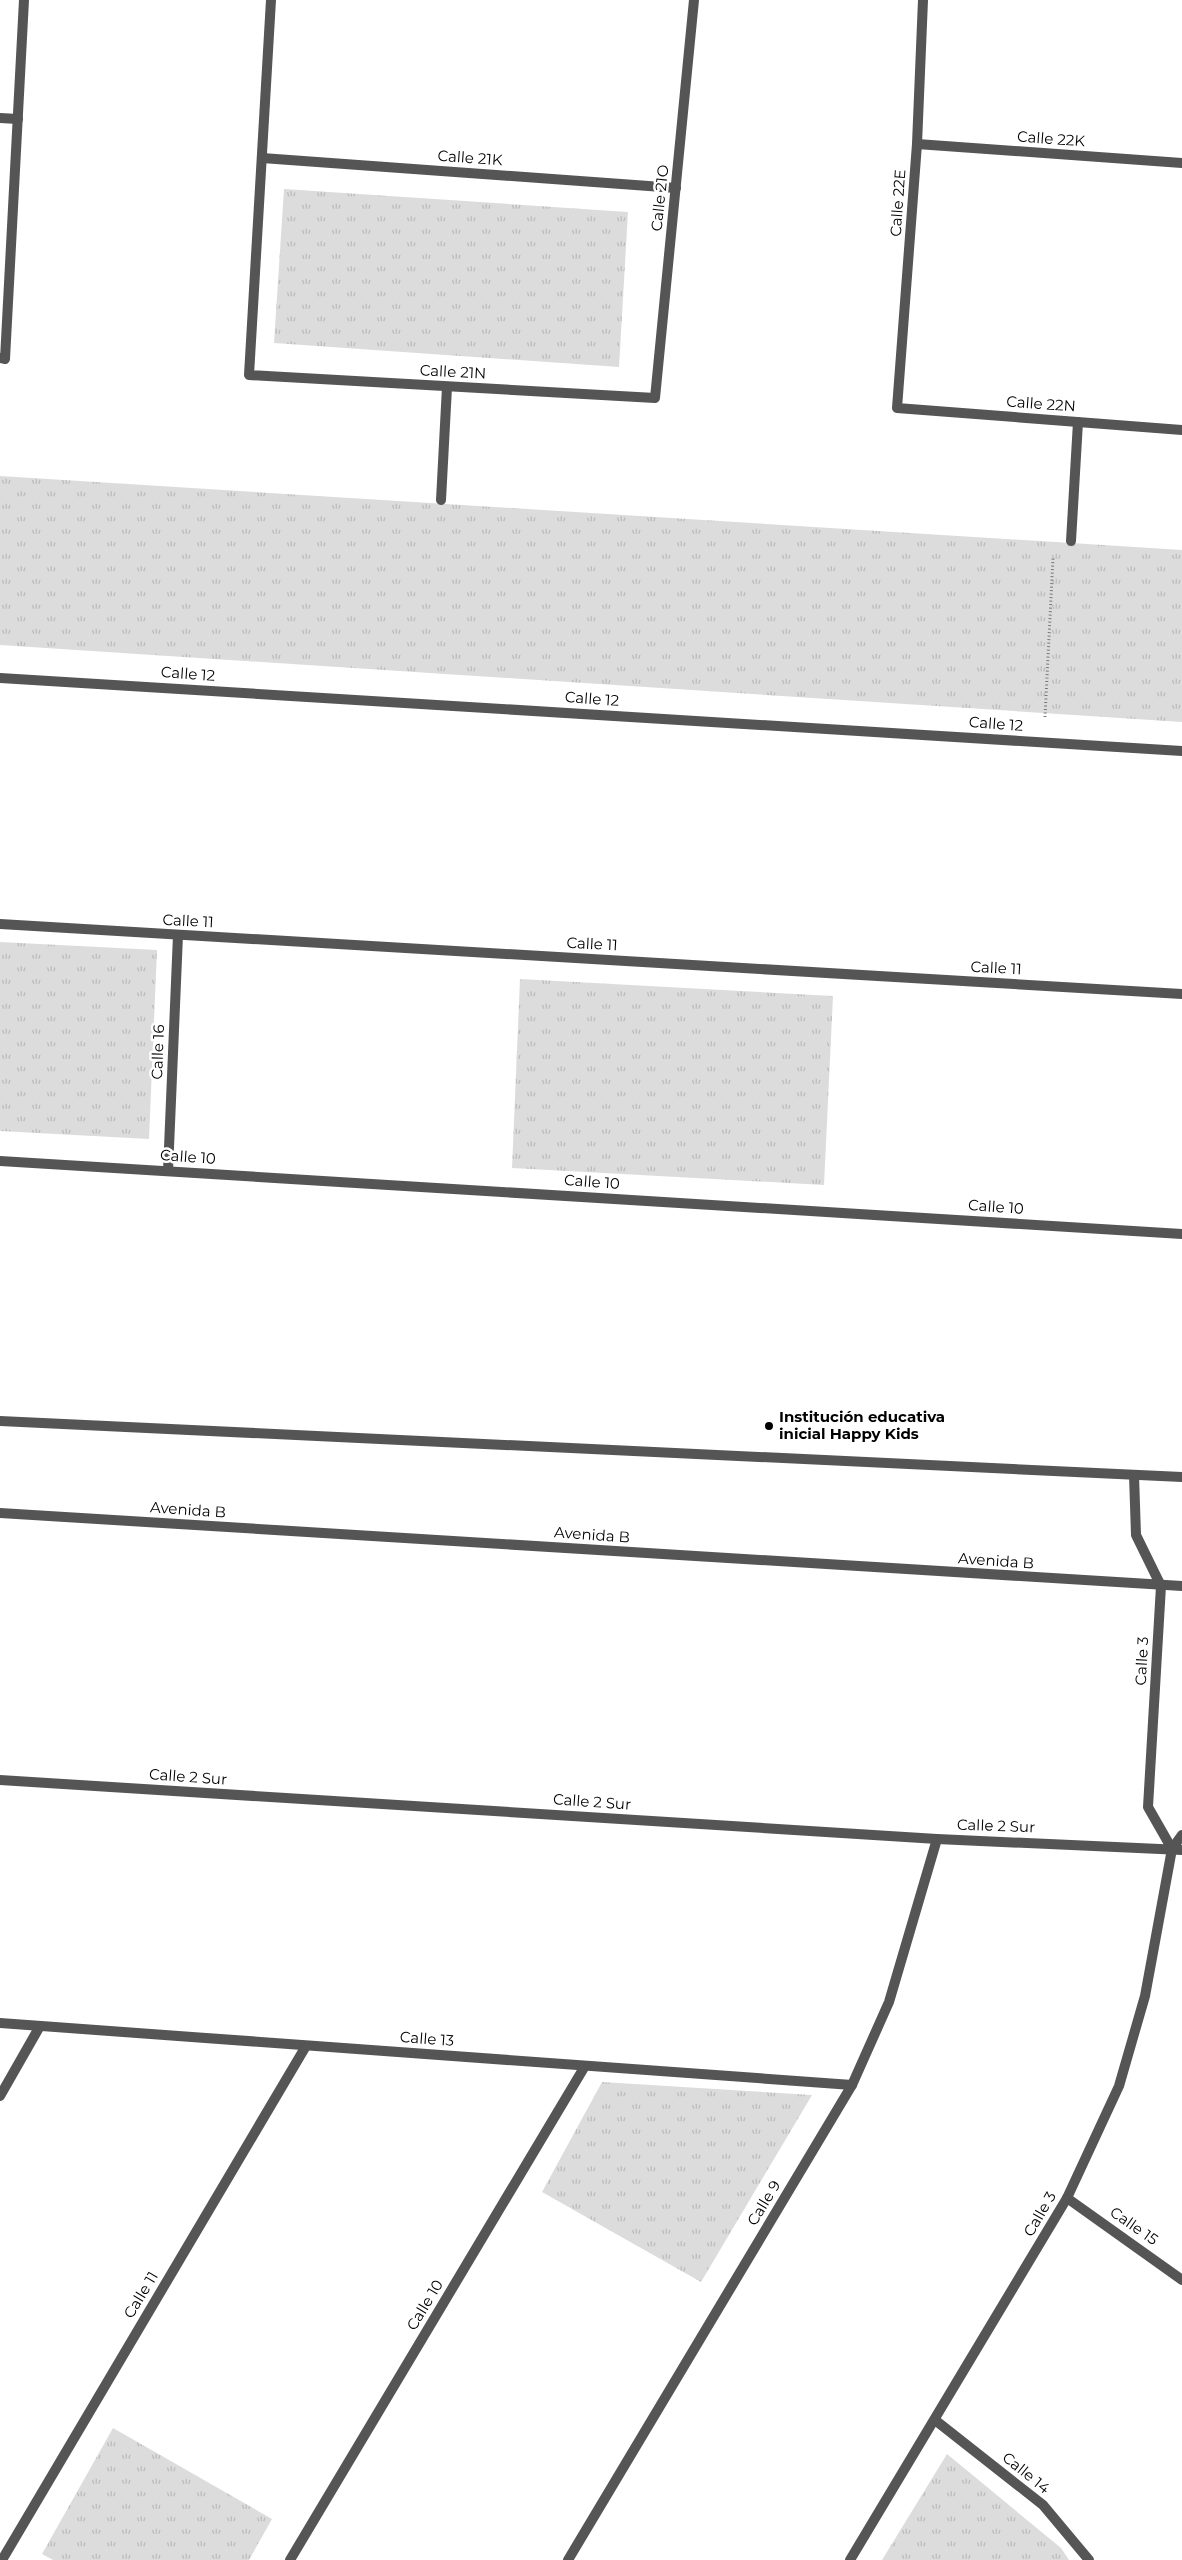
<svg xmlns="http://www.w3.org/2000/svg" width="1182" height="2560" font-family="Montserrat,sans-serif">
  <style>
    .grass { fill: url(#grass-tufts) }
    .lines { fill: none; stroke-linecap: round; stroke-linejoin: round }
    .path { stroke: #777; stroke-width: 3; stroke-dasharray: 1 2.5; stroke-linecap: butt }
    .street { stroke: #555; stroke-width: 10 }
    .poi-dot { fill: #000; stroke: #fff; stroke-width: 2 }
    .labels { text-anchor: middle; stroke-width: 5; stroke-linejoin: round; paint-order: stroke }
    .street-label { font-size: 15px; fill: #000; stroke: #fff }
    .poi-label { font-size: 15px; font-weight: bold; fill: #000; stroke: #fff; text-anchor: start }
  </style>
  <defs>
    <pattern id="grass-tufts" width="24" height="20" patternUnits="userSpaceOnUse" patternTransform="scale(1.25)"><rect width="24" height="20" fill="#dcdcdc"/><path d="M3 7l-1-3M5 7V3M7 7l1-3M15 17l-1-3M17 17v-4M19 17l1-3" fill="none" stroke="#bbb"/></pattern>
  </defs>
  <rect width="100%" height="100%" fill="#fff"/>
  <g class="grass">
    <polygon points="284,189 628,212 619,367 274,343"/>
    <polygon points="0,476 1182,550 1182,722 0,645"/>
    <polygon points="0,942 157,950 149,1139 0,1131"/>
    <polygon points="520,979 833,996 824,1185 512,1168"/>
    <polygon points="602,2082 812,2095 701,2282 542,2192"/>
    <polygon points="113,2428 272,2519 249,2560 53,2560 42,2554"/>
    <polygon points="947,2454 1061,2548 1069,2560 882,2560"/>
  </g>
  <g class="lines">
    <polyline class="path" points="1045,717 1053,558"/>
    <g class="street">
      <polyline points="271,0 249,375 655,398 694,0"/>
      <polyline points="923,0 917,144 897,408 1182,430"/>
      <polyline points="0,118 18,119"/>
      <polyline points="917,144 1182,163"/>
      <polyline points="262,158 676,188"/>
      <polyline points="0,358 5,359 24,0"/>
      <polyline points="441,500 447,387"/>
      <polyline points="1071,541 1078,422"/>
      <polyline points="0,678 1182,751"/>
      <polyline points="0,924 1182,994"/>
      <polyline points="0,1161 1182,1234"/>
      <polyline points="168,1171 178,935"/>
      <polyline points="0,1421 1182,1477"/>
      <polyline points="1134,1475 1136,1535 1161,1586 1148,1807 1172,1849"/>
      <polyline points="0,1513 1182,1586"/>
      <polyline points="0,1780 937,1839 1182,1850"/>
      <polyline points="0,2023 852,2085"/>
      <polyline points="0,2096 40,2026"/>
      <polyline points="1067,2198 1182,2280"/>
      <polyline points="935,2420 1043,2505 1089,2560"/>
      <polyline points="2,2560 306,2046"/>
      <polyline points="290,2560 585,2066"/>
      <polyline points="568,2560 852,2085 889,2002 937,1839"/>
      <polyline points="850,2560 1067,2198 1119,2086 1145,1996 1172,1849 1182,1835"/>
    </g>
  </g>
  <circle class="poi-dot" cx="769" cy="1426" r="5"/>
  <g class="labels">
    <g class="street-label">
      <text transform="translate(1051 139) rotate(4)" y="5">Calle 22K</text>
      <text transform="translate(470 158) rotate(4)" y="5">Calle 21K</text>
      <text transform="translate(660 198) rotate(-84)" y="5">Calle 21O</text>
      <text transform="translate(898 203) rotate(-86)" y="5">Calle 22E</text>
      <text transform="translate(453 372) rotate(3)" y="5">Calle 21N</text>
      <text transform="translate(1041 404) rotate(4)" y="5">Calle 22N</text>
      <text transform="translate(188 674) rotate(4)" y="5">Calle 12</text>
      <text transform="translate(592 699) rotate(4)" y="5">Calle 12</text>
      <text transform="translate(996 724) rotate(4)" y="5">Calle 12</text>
      <text transform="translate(188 921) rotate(3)" y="5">Calle 11</text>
      <text transform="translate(592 944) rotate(3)" y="5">Calle 11</text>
      <text transform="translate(996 968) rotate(3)" y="5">Calle 11</text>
      <text transform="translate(158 1052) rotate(-88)" y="5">Calle 16</text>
      <text transform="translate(188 1157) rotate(4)" y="5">Calle 10</text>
      <text transform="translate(592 1182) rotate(4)" y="5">Calle 10</text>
      <text transform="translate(996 1207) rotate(4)" y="5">Calle 10</text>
      <text transform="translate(188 1510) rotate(4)" y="5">Avenida B</text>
      <text transform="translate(592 1535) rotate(4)" y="5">Avenida B</text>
      <text transform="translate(996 1561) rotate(4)" y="5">Avenida B</text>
      <text transform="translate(1142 1661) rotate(-87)" y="5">Calle 3</text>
      <text transform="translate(188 1777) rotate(4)" y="5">Calle 2 Sur</text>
      <text transform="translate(592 1802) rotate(4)" y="5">Calle 2 Sur</text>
      <text transform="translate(996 1826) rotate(2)" y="5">Calle 2 Sur</text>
      <text transform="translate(427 2039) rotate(4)" y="5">Calle 13</text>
      <text transform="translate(764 2203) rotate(-59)" y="5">Calle 9</text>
      <text transform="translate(1040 2214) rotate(-60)" y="5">Calle 3</text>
      <text transform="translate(1134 2226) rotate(35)" y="5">Calle 15</text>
      <text transform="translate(141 2295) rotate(-59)" y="5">Calle 11</text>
      <text transform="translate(425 2305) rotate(-59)" y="5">Calle 10</text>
      <text transform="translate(1026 2473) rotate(39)" y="5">Calle 14</text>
    </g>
    <g class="poi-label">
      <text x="779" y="1422">Institución educativa<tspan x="779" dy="17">inicial Happy Kids</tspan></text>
    </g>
  </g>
</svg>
